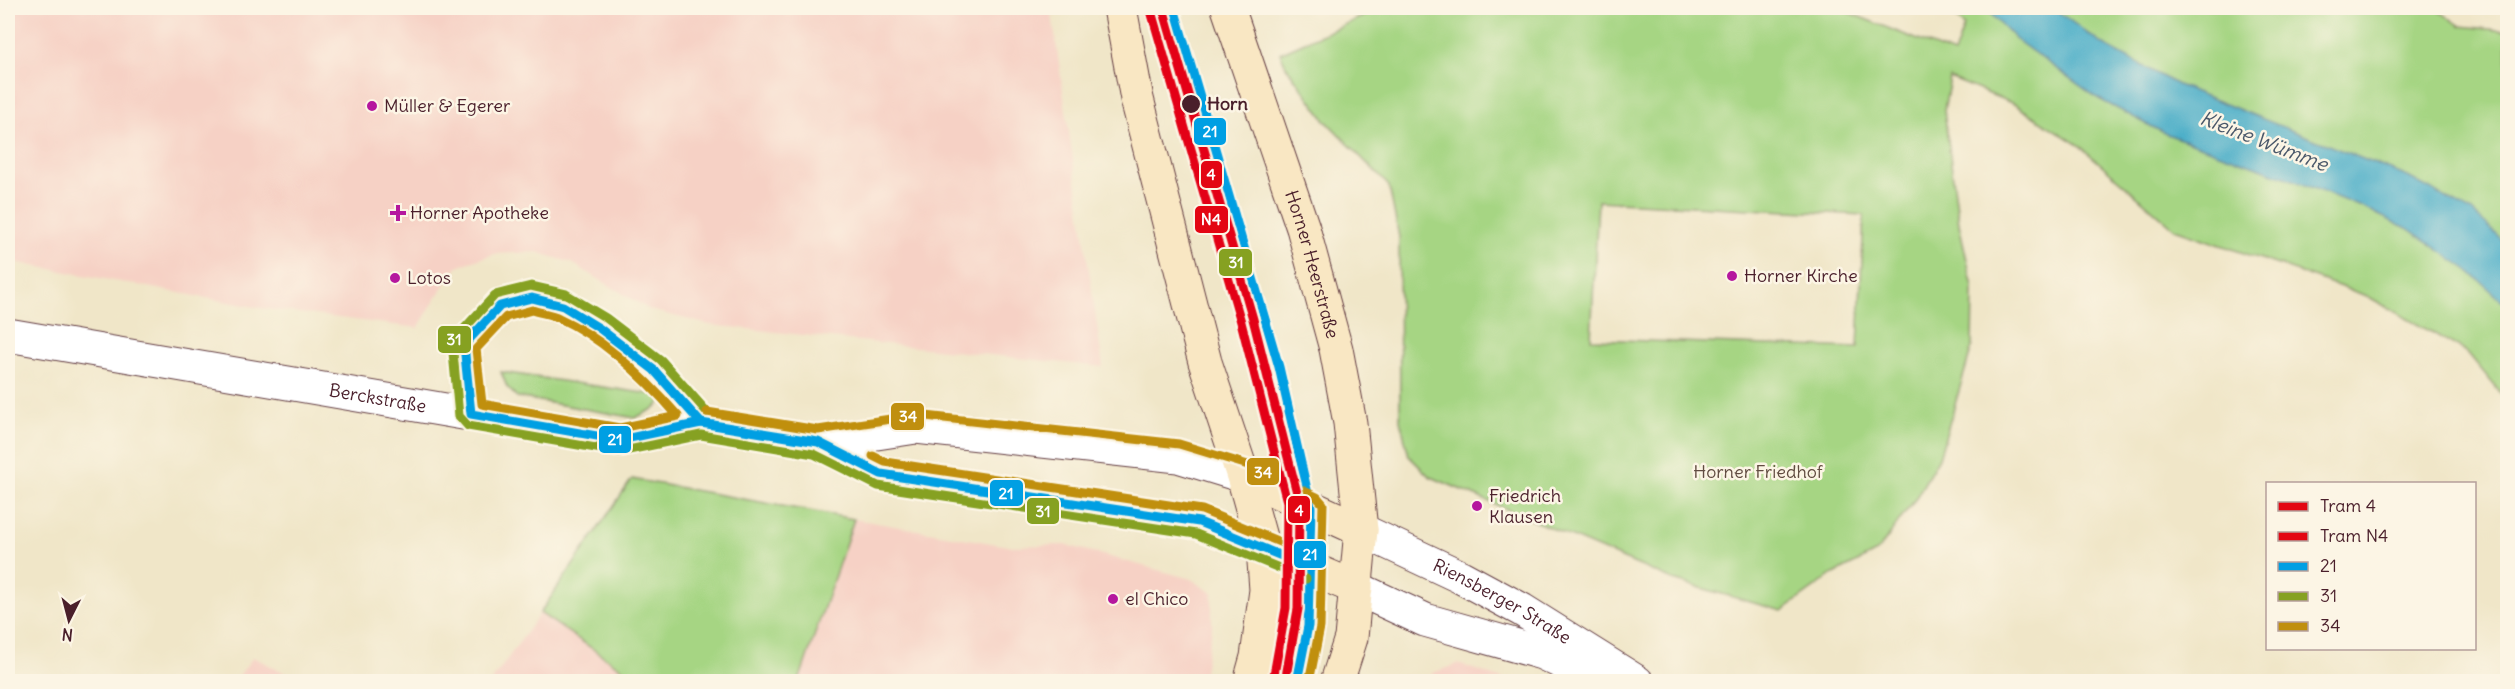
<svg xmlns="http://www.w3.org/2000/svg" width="2515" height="689" font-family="Delius,sans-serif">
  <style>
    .built { fill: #f6d1c5 }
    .green { fill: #a6d583; stroke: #787a57; stroke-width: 1.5; fill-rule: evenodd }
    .water { fill: #49adc8; stroke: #4a667a; stroke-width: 1.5 }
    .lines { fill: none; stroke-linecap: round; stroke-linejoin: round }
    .minor-casing { stroke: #633d43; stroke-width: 35 }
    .tertiary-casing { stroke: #633d43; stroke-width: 35 }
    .secondary-casing { stroke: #633d43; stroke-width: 35 }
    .minor { stroke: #fff; stroke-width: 33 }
    .tertiary { stroke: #fff; stroke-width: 33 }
    .secondary { stroke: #f9e7c3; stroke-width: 33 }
    .bus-1-casing { stroke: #fcf5e5; stroke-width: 14 }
    .bus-2-casing { stroke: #fcf5e5; stroke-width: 14 }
    .bus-3-casing { stroke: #fcf5e5; stroke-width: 14 }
    .bus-1 { stroke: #009fe3; stroke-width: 9 }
    .bus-2 { stroke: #86a121; stroke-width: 9 }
    .bus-3 { stroke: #c08f0f; stroke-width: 9 }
    .tram-1-casing { stroke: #fcf5e5; stroke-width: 14 }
    .tram-2-casing { stroke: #fcf5e5; stroke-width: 14 }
    .tram-1 { stroke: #e30613; stroke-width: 9 }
    .tram-2 { stroke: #e30613; stroke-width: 9 }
    .stop-dot { fill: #4a1f2b; stroke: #fcf5e5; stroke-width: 2 }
    .poi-dot { fill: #b5179e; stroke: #fcf5e5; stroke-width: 2 }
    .labels { text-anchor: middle; stroke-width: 5; stroke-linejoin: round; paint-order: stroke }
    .stop-label { font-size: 18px; font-weight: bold; fill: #4a1f2b; stroke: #fcf5e5; text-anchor: start }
    .poi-label { font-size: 18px; fill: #4a1f2b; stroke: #fcf5e5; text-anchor: start }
    .street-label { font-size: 18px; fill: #4a1f2b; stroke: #fcf5e5 }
    .park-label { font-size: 18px; fill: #614c41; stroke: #fcf5e5 }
    .water-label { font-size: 20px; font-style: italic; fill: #4a586a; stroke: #fcf5e5 }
    .line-badge { stroke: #fcf5e5; stroke-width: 2 }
    .badge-label { font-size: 16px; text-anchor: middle; font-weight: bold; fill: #fff }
  </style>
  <rect width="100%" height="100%" fill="#fcf5e5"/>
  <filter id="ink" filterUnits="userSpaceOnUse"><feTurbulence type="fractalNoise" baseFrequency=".0167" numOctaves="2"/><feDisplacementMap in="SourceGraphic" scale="12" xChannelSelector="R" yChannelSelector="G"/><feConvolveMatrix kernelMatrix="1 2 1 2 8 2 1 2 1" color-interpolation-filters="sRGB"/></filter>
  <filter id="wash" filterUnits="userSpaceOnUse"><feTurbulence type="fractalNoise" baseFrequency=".008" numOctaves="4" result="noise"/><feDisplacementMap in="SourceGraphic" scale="24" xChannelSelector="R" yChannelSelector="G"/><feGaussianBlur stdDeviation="1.35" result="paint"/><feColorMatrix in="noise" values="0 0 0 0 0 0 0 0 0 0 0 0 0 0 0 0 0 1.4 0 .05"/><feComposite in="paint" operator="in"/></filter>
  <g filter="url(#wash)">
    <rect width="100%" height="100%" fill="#f0e6c8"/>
    <g class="built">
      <polygon points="8,8 1051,8 1103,367 710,325 650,310 572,263 537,252 494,254 458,266 442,288 418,328 260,308 8,261"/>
      <polygon points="854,519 1008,546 1066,545 1191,579 1212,593 1212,629 1202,681 799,682"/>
      <polygon points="540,613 640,681 491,682"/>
      <polygon points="253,657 301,681 235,681"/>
      <polygon points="1458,664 1509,681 1430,681 1432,673"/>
    </g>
    <g class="green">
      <path d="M1382,8h455l117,46 10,-28 -17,-18h488l26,18 46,5v370l-40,-49 -100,-56 -192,-67 -95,-83 -66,-42 -64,-26 -6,32 15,114 14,63 -1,60 -33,111 -25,43 -37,51 -45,23 -50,36 -109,-31 -244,-104 -20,-20 -9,-36 -1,-183 -10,-51 -64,-66 -39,-54 -6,-13zM1598,201l266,14 -6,133 -267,-9z"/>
      <polygon points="501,372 664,396 657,407 635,418 517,397 507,387"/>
      <polygon points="632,479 854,519 799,681 640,681 540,613"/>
    </g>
    <polygon class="water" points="1985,8 2053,8 2102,44 2178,85 2408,177 2471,211 2507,244 2507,305 2468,270 2407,228 2361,207 2293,180 2164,133 2099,99 2015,39"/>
  </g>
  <g filter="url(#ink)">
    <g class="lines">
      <defs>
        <g id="minor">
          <path id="s1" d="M8,335l612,105 81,-17 117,19 98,-15 262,29 65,20"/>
          <polyline points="818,442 881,474 1199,522 1263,548"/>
        </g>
        <g id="tertiary">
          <path id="s2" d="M1361,530l100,47 61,33 115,72"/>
          <polyline points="1356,588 1425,620 1542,653 1603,682"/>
        </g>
        <g id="secondary">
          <polyline points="1120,8 1137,99 1205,362 1243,476 1263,548 1266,590 1257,657 1250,682"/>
          <path id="s3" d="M1228,8l75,220 33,121 14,74 11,107 -10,108 -14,44"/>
          <polyline points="1243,476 1361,530"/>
          <polyline points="1263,548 1356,588"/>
        </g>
      </defs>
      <use href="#minor" class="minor-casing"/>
      <use href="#tertiary" class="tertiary-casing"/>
      <use href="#secondary" class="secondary-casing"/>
      <use href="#minor" class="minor"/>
      <use href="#tertiary" class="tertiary"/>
      <use href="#secondary" class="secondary"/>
      <defs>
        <g id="bus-1">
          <polyline points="1174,8 1279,367 1311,507 1308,626 1297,682"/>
          <polygon points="532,298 563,306 599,328 654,370 701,423 620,440 471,414 464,345 500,306"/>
          <polyline points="701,423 818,442 881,474 1199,522 1311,568"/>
        </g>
        <g id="bus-2">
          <polyline points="1162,11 1267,370 1299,508 1296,625 1285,680"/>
          <polyline points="707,412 661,360 606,318 566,294 531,286 495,295 452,342 459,416 468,426 619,452 701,435 814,454 878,486 1196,534 1306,579"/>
        </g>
        <g id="bus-3">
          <path d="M532,310c9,3 19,4 27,8 46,21 86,60 119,98l-58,12 -138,-24 -6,-55 30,-32z"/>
          <polyline points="707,412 818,430 917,415 1179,444 1248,465 1317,497 1323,504 1320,627 1309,682"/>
          <polyline points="873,456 885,462 1202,510 1316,557"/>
        </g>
      </defs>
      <use href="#bus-1" class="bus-1-casing"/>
      <use href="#bus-2" class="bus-2-casing"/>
      <use href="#bus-3" class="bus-3-casing"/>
      <use href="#bus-1" class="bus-1"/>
      <use href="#bus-2" class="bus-2"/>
      <use href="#bus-3" class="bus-3"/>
      <defs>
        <polyline id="tram-1" points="1163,8 1253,319 1299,501 1298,609 1285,682"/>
        <polyline id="tram-2" points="1151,11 1241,322 1287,502 1286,608 1273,680"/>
      </defs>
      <use href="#tram-1" class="tram-1-casing"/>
      <use href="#tram-2" class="tram-2-casing"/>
      <use href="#tram-1" class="tram-1"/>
      <use href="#tram-2" class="tram-2"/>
    </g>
  </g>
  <circle class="stop-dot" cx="1191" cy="104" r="10"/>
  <g class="poi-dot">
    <circle cx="372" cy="106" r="6"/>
    <path d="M395 204h6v6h6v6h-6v6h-6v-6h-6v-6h6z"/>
    <circle cx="1732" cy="276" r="6"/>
    <circle cx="395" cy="278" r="6"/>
    <circle cx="1477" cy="506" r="6"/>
    <circle cx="1113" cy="599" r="6"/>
  </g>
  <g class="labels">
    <g class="stop-label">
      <text x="1207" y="110">Horn</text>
    </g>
    <g class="poi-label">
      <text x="384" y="112">Müller &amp; Egerer</text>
      <text x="410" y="219">Horner Apotheke</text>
      <text x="1744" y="282">Horner Kirche</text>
      <text x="407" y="284">Lotos</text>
      <text x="1489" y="502">Friedrich<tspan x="1489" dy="21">Klausen</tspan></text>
      <text x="1125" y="605">el Chico</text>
    </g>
    <g class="street-label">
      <text dy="6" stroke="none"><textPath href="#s3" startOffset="270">Horner Heerstraße</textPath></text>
      <text dy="6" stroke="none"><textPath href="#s1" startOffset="375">Berckstraße</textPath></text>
      <text dy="6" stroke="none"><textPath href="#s2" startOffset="158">Riensberger Straße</textPath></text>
    </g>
    <g class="park-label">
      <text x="1758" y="478">Horner Friedhof</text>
    </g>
    <g class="water-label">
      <text transform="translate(2264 141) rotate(21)" y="7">Kleine Wümme</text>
    </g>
  </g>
  <g class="line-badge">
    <rect x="1193" y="117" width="34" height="29" rx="6" fill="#009fe3"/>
    <rect x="1200" y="160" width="23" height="29" rx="6" fill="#e30613"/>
    <rect x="1194" y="205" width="35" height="29" rx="6" fill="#e30613"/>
    <rect x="1218" y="248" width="35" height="29" rx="6" fill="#86a121"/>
    <rect x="437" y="325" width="35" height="29" rx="6" fill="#86a121"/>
    <rect x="890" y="402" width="35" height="29" rx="6" fill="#c08f0f"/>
    <rect x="598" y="425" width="34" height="29" rx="6" fill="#009fe3"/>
    <rect x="1246" y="457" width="34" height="29" rx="6" fill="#c08f0f"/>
    <rect x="989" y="479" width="35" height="28" rx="6" fill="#009fe3"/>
    <rect x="1287" y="495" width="24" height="29" rx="6" fill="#e30613"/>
    <rect x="1026" y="497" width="34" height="28" rx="6" fill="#86a121"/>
    <rect x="1293" y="540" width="34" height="29" rx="6" fill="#009fe3"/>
  </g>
  <g class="badge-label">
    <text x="1210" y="137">21</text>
    <text x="1211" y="180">4</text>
    <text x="1211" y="225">N4</text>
    <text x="1236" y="268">31</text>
    <text x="454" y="345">31</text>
    <text x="908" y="422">34</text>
    <text x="615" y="445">21</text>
    <text x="1263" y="478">34</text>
    <text x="1006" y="499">21</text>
    <text x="1299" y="516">4</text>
    <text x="1043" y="517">31</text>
    <text x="1310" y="560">21</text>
  </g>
  <rect width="2515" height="689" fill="none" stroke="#fcf5e5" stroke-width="30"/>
  <rect x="2266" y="482" width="210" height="168" fill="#fcf5e5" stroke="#b59f9b" stroke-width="1.5"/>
  <rect x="2278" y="502" width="30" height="9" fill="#e30613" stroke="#b59f9b" stroke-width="1.5"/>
  <text x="2320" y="512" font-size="18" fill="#4a1f2b">Tram 4</text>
  <rect x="2278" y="532" width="30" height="9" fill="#e30613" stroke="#b59f9b" stroke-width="1.5"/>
  <text x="2320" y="542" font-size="18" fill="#4a1f2b">Tram N4</text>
  <rect x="2278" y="562" width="30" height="9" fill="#009fe3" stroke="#b59f9b" stroke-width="1.5"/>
  <text x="2320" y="572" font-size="18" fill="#4a1f2b">21</text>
  <rect x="2278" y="592" width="30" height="9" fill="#86a121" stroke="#b59f9b" stroke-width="1.5"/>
  <text x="2320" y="602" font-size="18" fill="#4a1f2b">31</text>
  <rect x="2278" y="622" width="30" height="9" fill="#c08f0f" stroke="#b59f9b" stroke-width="1.5"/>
  <text x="2320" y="632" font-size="18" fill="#4a1f2b">34</text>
  <g transform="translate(69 620) rotate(186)" stroke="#fcf5e5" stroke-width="4.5" paint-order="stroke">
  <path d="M0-4.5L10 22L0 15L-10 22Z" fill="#4a1f2b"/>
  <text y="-9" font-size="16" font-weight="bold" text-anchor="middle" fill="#4a1f2b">N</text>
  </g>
</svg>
